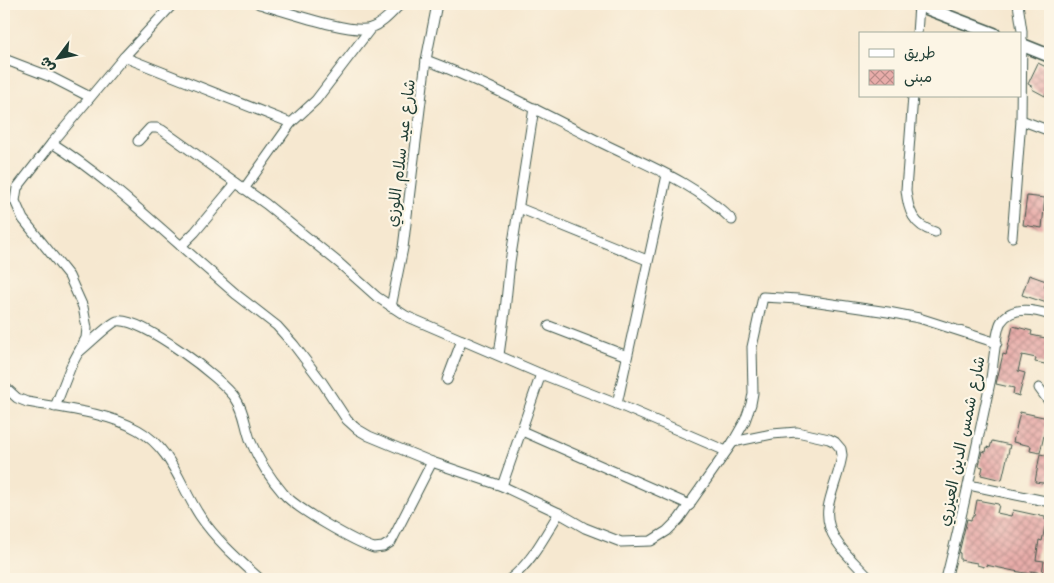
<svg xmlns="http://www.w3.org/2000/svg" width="1054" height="583" font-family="'Architects Daughter','Playpen Sans Arabic',sans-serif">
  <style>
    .building { fill: url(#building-cross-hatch) }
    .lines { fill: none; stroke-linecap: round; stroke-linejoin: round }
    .street-casing { stroke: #3f574b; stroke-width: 11 }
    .secondary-casing { stroke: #3f574b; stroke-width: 15 }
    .street { stroke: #fff; stroke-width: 9 }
    .secondary { stroke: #fff; stroke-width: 12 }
    .labels { text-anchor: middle; stroke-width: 4.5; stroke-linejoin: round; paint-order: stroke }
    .street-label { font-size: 16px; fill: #1f3d34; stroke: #fcf5e5 }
  </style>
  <defs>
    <pattern id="building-cross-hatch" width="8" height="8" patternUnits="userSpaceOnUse" patternTransform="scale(1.25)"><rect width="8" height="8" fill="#e8aca9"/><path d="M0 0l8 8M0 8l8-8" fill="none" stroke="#bb8d8a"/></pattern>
  </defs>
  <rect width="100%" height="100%" fill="#fcf5e5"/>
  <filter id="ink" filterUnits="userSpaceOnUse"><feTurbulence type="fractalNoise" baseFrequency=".02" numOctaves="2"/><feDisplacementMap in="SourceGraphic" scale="10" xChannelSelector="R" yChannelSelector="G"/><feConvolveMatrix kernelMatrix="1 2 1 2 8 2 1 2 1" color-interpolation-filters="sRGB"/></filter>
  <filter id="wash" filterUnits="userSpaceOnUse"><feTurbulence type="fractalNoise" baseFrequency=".0096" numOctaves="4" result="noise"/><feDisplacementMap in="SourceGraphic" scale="20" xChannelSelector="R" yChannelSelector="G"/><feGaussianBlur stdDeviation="1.12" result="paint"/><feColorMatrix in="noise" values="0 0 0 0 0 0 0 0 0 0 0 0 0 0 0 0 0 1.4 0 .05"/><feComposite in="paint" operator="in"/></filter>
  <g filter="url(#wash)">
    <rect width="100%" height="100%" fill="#f6e8d0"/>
    <g id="blocks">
      <g class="building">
        <polygon points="1038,63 1050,69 1050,96 1046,94 1045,96 1032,89 1033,87 1028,84"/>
        <polygon points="1027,196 1045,198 1042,228 1023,225"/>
        <polygon points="1029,275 1046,281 1044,287 1050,289 1050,304 1022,295"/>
        <polygon points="1013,326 1032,331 1031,335 1050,339 1050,365 1035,362 1036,358 1022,355 1018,371 1025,373 1019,396 1013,394 1014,388 996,384 1003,354 1006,355"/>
        <polygon points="1020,412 1048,418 1040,453 1030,451 1031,446 1013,442"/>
        <polygon points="992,441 1010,445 1002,480 981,475 983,467 979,466 982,451 986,452 987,447 990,448"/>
        <polygon points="1040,454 1050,456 1050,484 1035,482"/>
        <polygon points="977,500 998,504 999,505 997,513 1011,516 1013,510 1045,517 1045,520 1050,521 1048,527 1045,527 1042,541 1039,540 1036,560 1044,561 1042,573 1031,571 1031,574 1014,571 986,565 984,567 977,565 977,563 960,560 960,553 959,553 967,519 971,520 972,516 974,516"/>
      </g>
    </g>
  </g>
  <g filter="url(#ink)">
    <use href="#blocks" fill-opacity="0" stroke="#3f574b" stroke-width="1"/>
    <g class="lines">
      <defs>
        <g id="street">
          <path d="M173,4l-49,53 -72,86c46,29 88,67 129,103l14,-14 41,-49"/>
          <path d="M259,4c23,6 93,31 112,24 12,-4 21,-16 30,-24"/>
          <polyline points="917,34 919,5"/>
          <polyline points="124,57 291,123"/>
          <polyline points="4,59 51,77 90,97"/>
          <path d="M426,60c61,23 118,54 176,83 45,22 95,41 130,77"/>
          <path d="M913,96l-7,94c2,20 7,36 29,42"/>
          <polyline points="1021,120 1050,131"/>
          <polyline points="138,141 150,128 157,128 162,130 266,204 339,263 377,297 406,316 541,374 617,404 726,451"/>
          <polyline points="52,143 17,188 15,201 23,219 69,276 83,307 87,328 86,338 71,366 55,407"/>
          <polyline points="244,189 291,123 316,100 371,28"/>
          <polyline points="519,208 647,260"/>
          <polyline points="1012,237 1021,120 1022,31 1018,4"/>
          <polyline points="181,246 237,295 277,326 294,345 322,382 347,420 357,429 369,436 432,462 502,486 559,513 585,528 621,542 651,541 667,531 679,519 733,442 745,421 751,404 753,393 752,347 763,297 798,299 888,312 919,318 997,343"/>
          <polyline points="391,307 403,248 426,60 437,4"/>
          <polyline points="549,326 627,356"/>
          <path d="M79,352c8,-6 31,-29 38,-31 23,-5 106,58 119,78 9,13 9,28 15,43 7,17 20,37 32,51 12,15 72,49 91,55l9,-1 8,-5 41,-80"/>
          <polyline points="499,355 505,311 510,262 534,108"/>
          <polyline points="447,380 462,340"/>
          <path d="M4,386l13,12 10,4c34,6 82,11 111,28 34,19 42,56 62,86 16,24 39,44 60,63"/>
          <polyline points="1039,388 1050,403"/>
          <polyline points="617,404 667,175"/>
          <polyline points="522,431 690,505"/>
          <path d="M733,442l39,-8 25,-2 32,7 6,3 6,7 1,6c-2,18 -11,35 -14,53 -4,30 24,51 42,71"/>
          <polyline points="969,485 1050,502"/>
          <polyline points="502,486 541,374"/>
          <path d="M510,579c22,-17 34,-42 49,-66"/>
          <path d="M946,579c17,-66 31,-134 45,-201 2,-11 5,-49 10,-56 11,-17 34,-12 49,-7"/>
        </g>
        <g id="secondary">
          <polyline points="916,4 994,34"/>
          <polyline points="1020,44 1050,56"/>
        </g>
      </defs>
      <use href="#street" class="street-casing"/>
      <use href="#secondary" class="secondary-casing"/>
      <use href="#street" class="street"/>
      <use href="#secondary" class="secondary"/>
    </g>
  </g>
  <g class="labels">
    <g class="street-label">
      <text transform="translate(400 153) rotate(-83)" y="6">شارع عيد سلام اللوزي</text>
      <text transform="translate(961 441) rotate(-78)" y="6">شارع شمس الدين العيزري</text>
    </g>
  </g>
  <rect width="1054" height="583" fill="none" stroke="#fcf5e5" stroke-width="20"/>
  <rect x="859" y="32" width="162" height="65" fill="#fcf5e5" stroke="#a4ab9e"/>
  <rect x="869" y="49" width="25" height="8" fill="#ffffff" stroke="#a4ab9e"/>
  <text x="904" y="58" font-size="15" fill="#1f3d34">طريق</text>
  <rect x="869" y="70" width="25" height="15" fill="url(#building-cross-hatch)" stroke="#a4ab9e"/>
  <text x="904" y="82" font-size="15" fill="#1f3d34">مبنى</text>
  <g transform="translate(58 58) rotate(238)" stroke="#fcf5e5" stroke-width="4" paint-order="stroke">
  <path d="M0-4L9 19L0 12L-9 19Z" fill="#1f3d34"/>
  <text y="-8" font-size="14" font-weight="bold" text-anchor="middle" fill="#1f3d34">ش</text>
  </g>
</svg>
